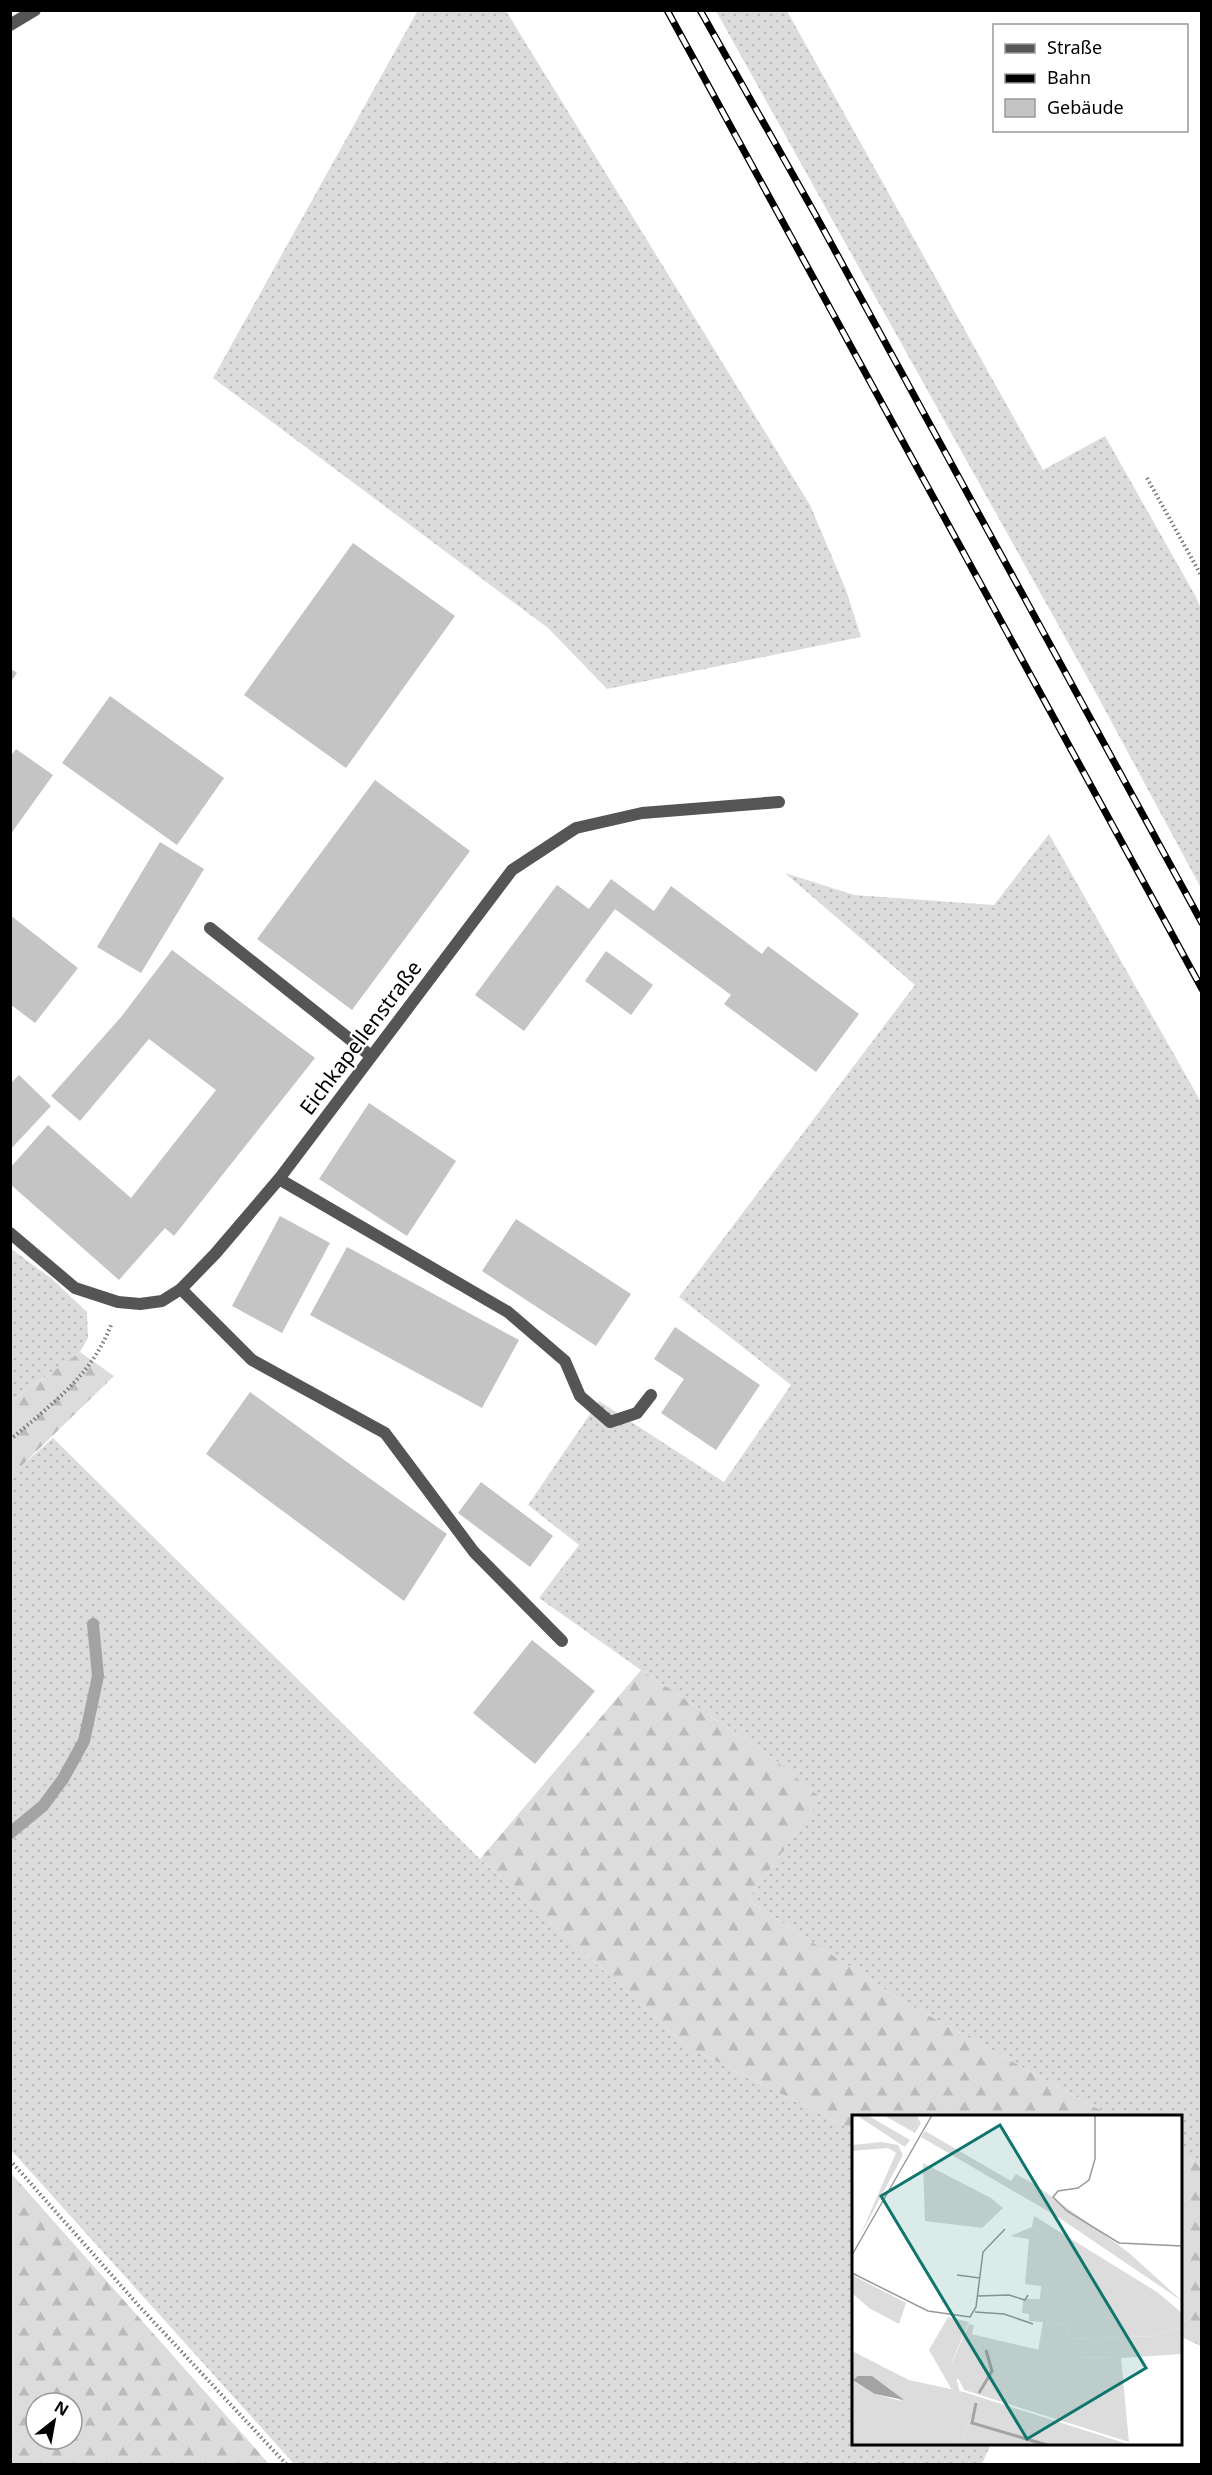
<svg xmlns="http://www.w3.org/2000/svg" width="1212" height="2475" font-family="'Noto Sans',sans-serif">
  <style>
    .grass { fill: url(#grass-dots) }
    .forest { fill: url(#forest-firs); fill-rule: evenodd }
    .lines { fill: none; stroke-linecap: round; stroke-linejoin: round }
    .stream { stroke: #a3a3a3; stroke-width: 12 }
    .building { fill: #c4c4c4 }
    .path { stroke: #777; stroke-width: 4; stroke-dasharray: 1.5 3; stroke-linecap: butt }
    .service { stroke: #555; stroke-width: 12 }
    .minor { stroke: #555; stroke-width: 12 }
    .rail-casing { stroke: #000; stroke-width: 7 }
    .rail { stroke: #fff; stroke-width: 4.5; stroke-dasharray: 14; stroke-linecap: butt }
    .labels { text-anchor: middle; stroke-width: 4.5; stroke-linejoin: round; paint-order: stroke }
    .street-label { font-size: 21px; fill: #000; stroke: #fff }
    .inset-river { fill: none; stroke: #a3a3a3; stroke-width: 3 }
    .inset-road { fill: none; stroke: #999; stroke-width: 1.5 }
    .view { fill: #0f766e; fill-opacity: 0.15; stroke: #0f766e; stroke-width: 3 }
    .inset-edge { fill: none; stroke: #000; stroke-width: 3 }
  </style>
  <defs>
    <pattern id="grass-dots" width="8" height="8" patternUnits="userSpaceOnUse" patternTransform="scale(1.5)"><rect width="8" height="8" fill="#dcdcdc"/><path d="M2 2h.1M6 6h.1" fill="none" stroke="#bbb" stroke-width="1.8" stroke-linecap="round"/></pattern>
    <pattern id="forest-firs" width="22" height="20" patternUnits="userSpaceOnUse" patternTransform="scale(1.5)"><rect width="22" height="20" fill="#dcdcdc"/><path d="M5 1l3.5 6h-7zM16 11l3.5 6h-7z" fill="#bbb"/></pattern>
  </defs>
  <rect width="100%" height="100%" fill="#fff"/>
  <g class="grass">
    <polygon points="418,10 506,11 810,505 846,590 861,637 607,689 548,628 213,378"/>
    <polygon points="716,11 787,11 1043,470 1105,436 1196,597 1202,611 1201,888 1090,682"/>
    <polygon points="1049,834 1201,1102 1201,2165 1181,2154 1180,2116 1111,2116 904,2002 748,1900 821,1798 768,1754 641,1670 539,1598 579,1545 528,1505 599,1401 724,1482 791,1385 679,1297 915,985 785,873 854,895 994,905"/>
    <polygon points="10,1248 52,1279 87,1312 88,1338 80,1352 11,1401"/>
    <polygon points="53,1438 480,1859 688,2047 853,2130 854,2444 991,2444 982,2464 294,2464 11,2150 10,1476"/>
  </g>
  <g class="forest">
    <polygon points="80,1352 114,1376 11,1476 11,1401"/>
    <polygon points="641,1670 768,1754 821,1798 748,1900 904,2002 1111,2116 854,2116 853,2130 688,2047 480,1859"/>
    <polygon points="1181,2154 1201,2165 1201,2346 1181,2337"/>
    <path d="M11,2173l258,291h-258zM36,2403h36v36h-36z"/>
  </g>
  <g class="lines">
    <polyline class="stream" points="10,1833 43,1806 63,1779 84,1741 98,1676 93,1624"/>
  </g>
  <g class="building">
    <polygon points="353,543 455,616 346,768 244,695"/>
    <polygon points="10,668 17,673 10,683"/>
    <polygon points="110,696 224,778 177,845 62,763"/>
    <polygon points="16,749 53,775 10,835 10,757"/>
    <polygon points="375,780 470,851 352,1010 257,939"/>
    <polygon points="160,842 204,869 141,973 97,947"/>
    <polygon points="611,879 654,911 671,886 762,954 768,946 859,1014 816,1072 724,1004 731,995 615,909 524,1031 475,995 557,885 589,909"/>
    <polygon points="10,915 78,968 35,1023 10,1004"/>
    <polygon points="172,950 315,1058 174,1236 165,1228 119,1280 10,1184 10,1168 48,1125 131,1198 216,1090 149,1039 80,1121 51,1096 121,1017"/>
    <polygon points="606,951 653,985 631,1015 585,981"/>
    <polygon points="19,1075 51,1106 10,1150 10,1084"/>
    <polygon points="369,1103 456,1161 407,1236 319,1179"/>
    <polygon points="280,1216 330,1243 282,1333 232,1306"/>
    <polygon points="516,1219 631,1294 596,1346 482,1271"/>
    <polygon points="347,1247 519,1340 482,1408 310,1315"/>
    <polygon points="675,1327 760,1385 716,1450 661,1413 684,1379 654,1359"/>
    <polygon points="250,1392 447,1534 404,1601 206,1454"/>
    <polygon points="481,1482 553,1536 530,1567 458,1513"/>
    <polygon points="532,1640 595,1691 535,1764 473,1713"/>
  </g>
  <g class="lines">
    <g class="path">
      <polyline points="1147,478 1202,577"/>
      <path d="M10,1440c40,-35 81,-63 101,-115"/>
      <polyline points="10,2160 139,2306 286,2464"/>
    </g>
    <g class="service">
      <polyline points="210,928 371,1056"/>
      <polyline points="279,1179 508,1312 565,1361 580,1396 610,1422 637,1413 651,1395"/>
      <polyline points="181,1289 252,1360 385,1433 474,1552 562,1641"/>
    </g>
    <g class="minor">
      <polyline points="10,25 35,10"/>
      <polyline points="10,1233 75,1288 118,1302 140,1304 162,1301 181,1289 215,1254 279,1179 512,870 576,828 642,813 779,802"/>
    </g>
    <defs>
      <g id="rail">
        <polyline points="667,10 1202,989"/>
        <polyline points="700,10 815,214 1202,923"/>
      </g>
    </defs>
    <use href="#rail" class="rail-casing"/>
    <use href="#rail" class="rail"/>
  </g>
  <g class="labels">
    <g class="street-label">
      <text transform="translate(361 1038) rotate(-53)" y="7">Eichkapellenstraße</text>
    </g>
  </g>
  <g transform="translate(852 2115)">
    <rect width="330" height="330" fill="#fff"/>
    <path d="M4,0h11l43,25 -5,7zM31,0h33l5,8 -6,10zM73,16l86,50 5,-7 18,10 94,68 54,49 -124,-84 -137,-80zM30,27l16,3 5,10 -43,81 36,-83 -8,-5 -36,3v-6zM71,48l68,35 12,10 -21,20 -57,-7zM182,101l123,76 25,21v19l-5,-4 -23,8 -87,3 1,-15 -39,-3v-7l-7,-1 1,-14h17l1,-13 -16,-2 4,-45 -19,-3 22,-9zM96,202l21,5 -17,39 8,32 -8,-3 -23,-40zM119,219l99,23 51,1 8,84 -165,-52 -6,-12zM104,298l14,9 -9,20 -14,-3z" fill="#dcdcdc"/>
    <path d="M0,160l54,28 -7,21 -30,-16 -17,-15zM191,207l25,2 -1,15 87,-3 23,-8 5,4v22l-61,4 -51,-1 -32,-6zM117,209l5,1 -7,35 -7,18 -6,2 -2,-18zM0,236l57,29 55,12 167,53h-279zM6,261l16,2 27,23 -26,-7zM104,299l14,8 -9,20 -13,-4z" fill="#dcdcdc" fill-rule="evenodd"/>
    <path d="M178,321l26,1 28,8h-55z" fill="#dcdcdc"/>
    <path d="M6,261h14l32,24 -29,-6 -22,-14z" fill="#a3a3a3"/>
    <path class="inset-river" d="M127,278l13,-22 -6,-21M124,288l-4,20 75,22"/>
    <path class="inset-road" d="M243,0v44l-6,21 -11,8 -20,3 -5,6 14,14 52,32 63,3M0,140l80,-140M0,158l76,38 42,6 6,-10 7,-55 22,-23M105,160l23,3M126,181l31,-1 16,5 3,-5M123,197l29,2 29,10"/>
    <path class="view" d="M148,10l146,243 -119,71 -146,-243z"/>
    <rect width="330" height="330" class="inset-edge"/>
  </g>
  <rect width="1212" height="2475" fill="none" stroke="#000000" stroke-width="24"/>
  <rect x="993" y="24" width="195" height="108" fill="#ffffff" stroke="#999999" stroke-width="1.5"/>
  <rect x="1005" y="44" width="30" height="9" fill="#555555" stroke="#999999" stroke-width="1.5"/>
  <text x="1047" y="54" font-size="18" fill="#000000">Straße</text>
  <rect x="1005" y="74" width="30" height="9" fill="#000000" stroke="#999999" stroke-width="1.5"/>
  <text x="1047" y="84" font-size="18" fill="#000000">Bahn</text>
  <rect x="1005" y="99" width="30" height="18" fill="#c4c4c4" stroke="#999999" stroke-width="1.5"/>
  <text x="1047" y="114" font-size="18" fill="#000000">Gebäude</text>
  <g transform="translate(54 2421) rotate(31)"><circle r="28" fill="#ffffff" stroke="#999999" stroke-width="1.5"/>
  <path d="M0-4.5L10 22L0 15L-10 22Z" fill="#000000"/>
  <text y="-9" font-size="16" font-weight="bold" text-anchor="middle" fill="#000000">N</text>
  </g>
</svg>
